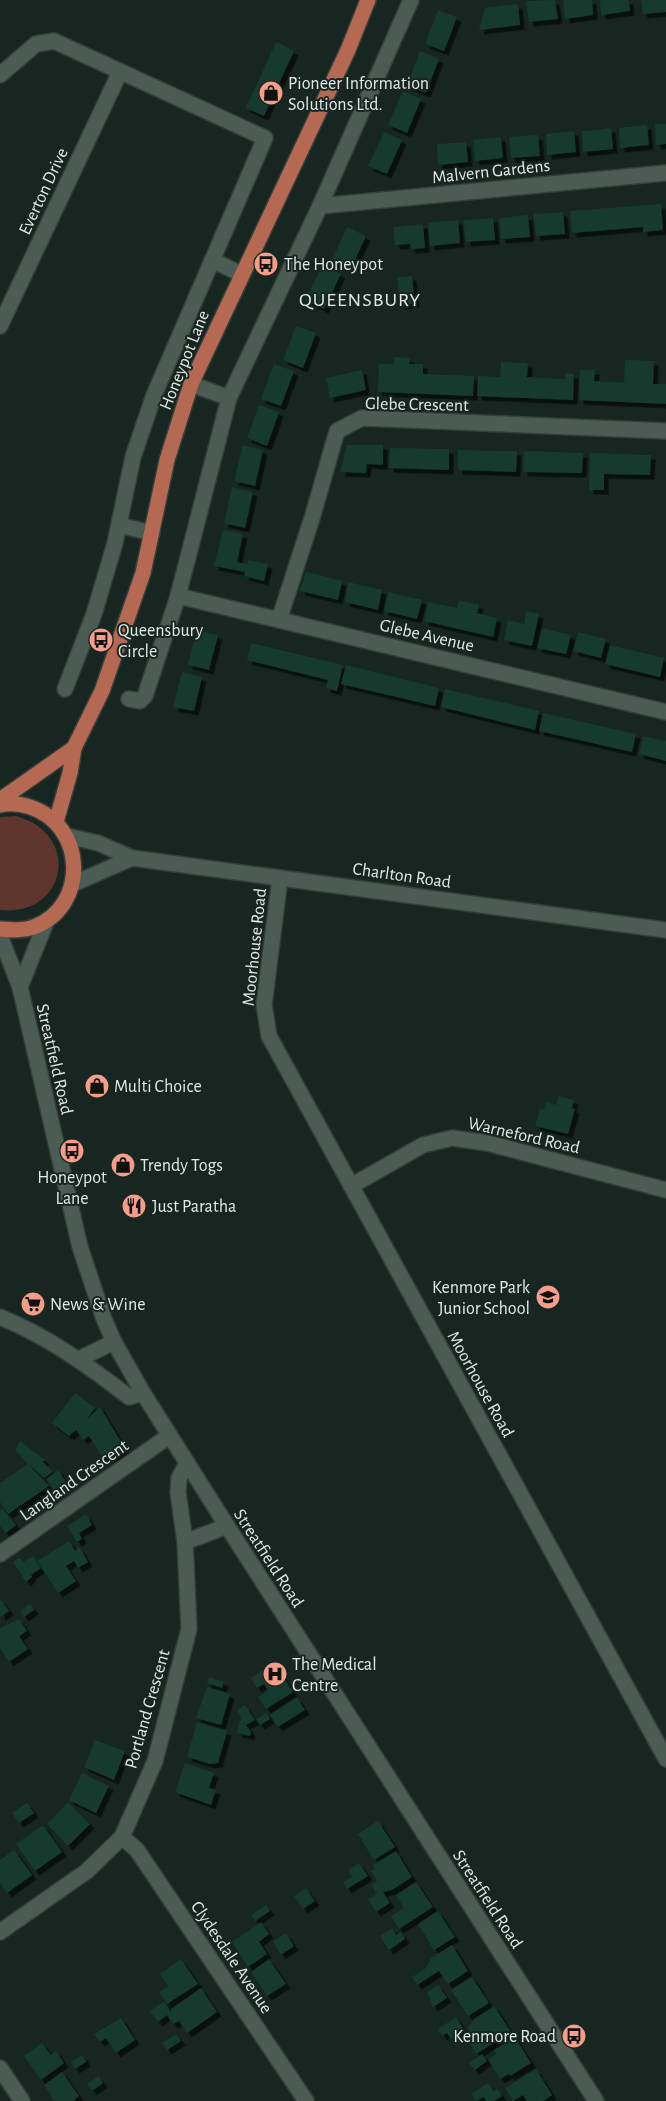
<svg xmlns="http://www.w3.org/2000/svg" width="666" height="2101" font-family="'Alegreya Sans',sans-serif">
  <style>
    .green { fill: #5f362d }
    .building { fill: #133b2d; filter: url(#shadow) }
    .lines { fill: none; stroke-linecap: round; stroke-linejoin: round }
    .minor-casing { stroke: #343f3a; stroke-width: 18 }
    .major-casing { stroke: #343f3a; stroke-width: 18 }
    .minor { stroke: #4b5c55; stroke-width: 15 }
    .major { stroke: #b56852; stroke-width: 15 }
    .labels { text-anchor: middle; stroke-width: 4; stroke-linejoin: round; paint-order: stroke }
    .poi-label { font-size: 18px; fill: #e0e9e5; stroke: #172620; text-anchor: start }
    .street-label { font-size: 18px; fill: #e0e9e5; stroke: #172620 }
    .quarter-label { font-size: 20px; letter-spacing: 1px; fill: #e0e9e5; stroke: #172620 }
  </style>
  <defs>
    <filter id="shadow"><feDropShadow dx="4.5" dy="4.5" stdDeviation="0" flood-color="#0009"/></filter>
  </defs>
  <rect width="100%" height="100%" fill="#172620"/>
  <path class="green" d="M16,816c66,18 51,101 -16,94v-93z"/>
  <g class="building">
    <polygon points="555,0 558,19 529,22 526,1"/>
    <polygon points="563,0 592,0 593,15 565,19"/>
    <polygon points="600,0 629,0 630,11 601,15"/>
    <polygon points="641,0 666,0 666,12 643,14"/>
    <polygon points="518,4 520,25 479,30 485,8"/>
    <polygon points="438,10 457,17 444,51 425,44"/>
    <polygon points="276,42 294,51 264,116 246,108"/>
    <polygon points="420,51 439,59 426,93 407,86"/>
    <polygon points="403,91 421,99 407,133 388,125"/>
    <polygon points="655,124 666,124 666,144 656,145"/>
    <polygon points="647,125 649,145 620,148 619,128"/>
    <polygon points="611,128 613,149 583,152 582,131"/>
    <polygon points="574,131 576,152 547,155 546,134"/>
    <polygon points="384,132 402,140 387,174 368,166"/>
    <polygon points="538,135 540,156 511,158 509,137"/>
    <polygon points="501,137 503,158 475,161 473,140"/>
    <polygon points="466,142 468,162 438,165 437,144"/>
    <polygon points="661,204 663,230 643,232 643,227 572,233 570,211"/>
    <polygon points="563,212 565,234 536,236 533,214"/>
    <polygon points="528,215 530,237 501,239 499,218"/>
    <polygon points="493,218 495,240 466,242 463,220"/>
    <polygon points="458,220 460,243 430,246 428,223"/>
    <polygon points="423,224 425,248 411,249 410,244 395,245 393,227"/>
    <polygon points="347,227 366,236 350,271 331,262"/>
    <polygon points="323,265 341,274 324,309 305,300"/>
    <polygon points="412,276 415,303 400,305 397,277"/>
    <polygon points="296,326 316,333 303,368 283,360"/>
    <polygon points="394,357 410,358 409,364 423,364 423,374 474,376 473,396 378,392 379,364 394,364"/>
    <polygon points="625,360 654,361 653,384 666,384 666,404 579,400 580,370 595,370 594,381 624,383"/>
    <polygon points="501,362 528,363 527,377 565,379 565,373 574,374 573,400 477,396 478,376 500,377"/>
    <polygon points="274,364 294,371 281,406 261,399"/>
    <polygon points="362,370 366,390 330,398 326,378"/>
    <polygon points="259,405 279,412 267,446 247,438"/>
    <polygon points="243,445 263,450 255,486 234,481"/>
    <polygon points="347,445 383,445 383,465 367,464 366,473 340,472"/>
    <polygon points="390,448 449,449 449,470 389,468"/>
    <polygon points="458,450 517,451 516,472 458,470"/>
    <polygon points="524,451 583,453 582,473 523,472"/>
    <polygon points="590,453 651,455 650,475 604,474 604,490 589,490"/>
    <polygon points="232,487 253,492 245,528 224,523"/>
    <polygon points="223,530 243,534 237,562 247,564 248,560 268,564 264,581 244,576 245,572 214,566"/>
    <polygon points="306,572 342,581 338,600 300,591"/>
    <polygon points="348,582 382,590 378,610 345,602"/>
    <polygon points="388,592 422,600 417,619 384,611"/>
    <polygon points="459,600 479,605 477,613 497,618 493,637 424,621 428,602 457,608"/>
    <polygon points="526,611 539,614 532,646 504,640 508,620 524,624"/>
    <polygon points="542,628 571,635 566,654 537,648"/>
    <polygon points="196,630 218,635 209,670 188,665"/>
    <polygon points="578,632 606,639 601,658 573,651"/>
    <polygon points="251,643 343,665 337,691 326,688 328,680 247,660"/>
    <polygon points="610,645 664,658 660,677 605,664"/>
    <polygon points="346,665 439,688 435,706 341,684"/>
    <polygon points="182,672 202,677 194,711 173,707"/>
    <polygon points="445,689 539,711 535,730 441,707"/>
    <polygon points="543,713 636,734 632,752 539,731"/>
    <polygon points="643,736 666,741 666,761 639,754"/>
    <polygon points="559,1096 574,1100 572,1108 575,1109 568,1134 535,1126 540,1109 544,1110 546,1102 556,1105"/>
    <polygon points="75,1393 95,1408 87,1419 100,1407 126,1450 111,1460 108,1455 103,1458 89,1436 83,1440 76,1430 69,1436 52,1423"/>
    <polygon points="20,1441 45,1460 43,1462 53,1472 44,1478 25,1461 15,1450"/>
    <polygon points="28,1464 49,1486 8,1514 0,1502 0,1483"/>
    <polygon points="58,1470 66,1482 54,1490 46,1479"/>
    <polygon points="2,1508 16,1525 6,1533 0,1526 0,1510"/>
    <polygon points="86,1514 92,1525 79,1533 82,1539 77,1542 67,1526"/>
    <polygon points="69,1541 75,1551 80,1548 88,1562 78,1568 74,1561 66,1566 76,1581 58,1593 37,1561"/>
    <polygon points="33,1556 41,1568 31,1575 32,1577 26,1582 13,1562 20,1557 23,1562"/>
    <polygon points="0,1598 9,1611 0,1617"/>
    <polygon points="30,1604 34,1610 24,1617 20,1611"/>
    <polygon points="19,1619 27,1631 19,1636 28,1649 9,1662 0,1648 0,1628"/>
    <polygon points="274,1662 293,1692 266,1709 258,1697 268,1690 264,1684 257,1688 251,1678"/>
    <polygon points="209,1677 224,1682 222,1688 207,1683"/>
    <polygon points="207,1687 230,1694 221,1725 196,1718"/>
    <polygon points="297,1697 305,1710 278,1727 270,1715"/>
    <polygon points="245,1705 255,1720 246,1725 251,1732 250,1736 237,1733 241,1717 237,1710"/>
    <polygon points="266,1713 270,1719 260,1725 256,1719"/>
    <polygon points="197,1722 227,1731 218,1763 210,1764 187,1757"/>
    <polygon points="95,1740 125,1751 114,1780 84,1767"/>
    <polygon points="185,1763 214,1773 209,1788 216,1790 211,1805 175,1792"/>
    <polygon points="82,1773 109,1786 96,1813 69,1800"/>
    <polygon points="68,1802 90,1824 68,1846 47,1824"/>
    <polygon points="27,1803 34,1813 19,1823 12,1813"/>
    <polygon points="378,1821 395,1847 374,1860 358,1834"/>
    <polygon points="43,1825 62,1852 35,1871 16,1844"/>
    <polygon points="14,1850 32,1875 7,1893 0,1883 0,1860"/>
    <polygon points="396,1851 412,1877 392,1890 383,1892 390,1903 376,1912 368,1899 377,1894 371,1885 377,1881 371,1871 375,1869 373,1865"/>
    <polygon points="359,1863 368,1876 347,1889 343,1882 352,1877 348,1870"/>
    <polygon points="416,1882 433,1907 399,1929 391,1916 404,1908 396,1895"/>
    <polygon points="306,1888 315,1901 303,1909 294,1896"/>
    <polygon points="266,1905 270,1911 255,1921 251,1915"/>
    <polygon points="438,1911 455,1937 434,1950 418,1924"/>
    <polygon points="261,1922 269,1934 259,1942 267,1954 248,1967 232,1942"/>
    <polygon points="392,1928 396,1935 401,1932 405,1939 389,1950 380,1936"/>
    <polygon points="286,1933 294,1946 281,1955 273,1942"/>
    <polygon points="452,1945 468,1971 448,1984 439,1971 417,1985 412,1977 426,1968 431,1958"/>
    <polygon points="181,1959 198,1984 167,2004 159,1992 168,1986 160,1974"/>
    <polygon points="269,1959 286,1984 267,1996 251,1972"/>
    <polygon points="472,1977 489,2003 468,2016 451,1990"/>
    <polygon points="438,1985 447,1998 433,2007 427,1992"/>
    <polygon points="201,1988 217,2012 187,2033 179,2021 173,2024 167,2015 158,2022 150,2011 164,2001 171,2012 171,2009"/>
    <polygon points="494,2006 511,2032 476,2054 468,2041 474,2037 468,2028 474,2019"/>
    <polygon points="456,2017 465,2031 451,2039 447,2033 442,2036 438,2029"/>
    <polygon points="121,2018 135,2040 116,2053 106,2038 100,2042 94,2034"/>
    <polygon points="176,2034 181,2041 167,2050 162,2043"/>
    <polygon points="515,2037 531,2063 510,2076 509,2074 500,2079 488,2059 496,2054 494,2050"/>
    <polygon points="42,2043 51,2055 56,2051 64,2063 41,2080 24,2056"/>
    <polygon points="482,2054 487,2061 475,2070 469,2063"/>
    <polygon points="82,2055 86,2062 75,2069 71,2062"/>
    <polygon points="536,2069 552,2095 543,2101 527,2101 523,2095 513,2101 505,2088"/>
    <polygon points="62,2072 79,2096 73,2101 55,2101 44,2085"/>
    <polygon points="98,2076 103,2083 92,2091 87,2084"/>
    <polygon points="488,2083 494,2091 497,2089 502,2096 494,2101 486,2101 484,2097 476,2101 471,2094"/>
  </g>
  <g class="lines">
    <defs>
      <g id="minor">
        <polyline points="0,75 36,44 54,41 265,138 154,395 133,457 115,543 94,614 65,689"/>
        <polyline points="320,206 666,173"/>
        <polyline points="212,260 241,274"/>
        <polyline points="0,326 120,72"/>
        <polyline points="191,384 229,398"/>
        <polyline points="119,525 152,533"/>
        <polyline points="178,596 666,712"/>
        <polyline points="279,620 313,515 337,431 362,418 666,431"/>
        <polyline points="129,699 140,701 145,696 178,596 229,398 320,206 411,0"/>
        <polyline points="67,836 98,843 132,858 666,930"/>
        <polyline points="280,878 264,1005 269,1036 666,1759"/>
        <polyline points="73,884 132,858"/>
        <polyline points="0,936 20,987 80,1247 104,1319 114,1342 143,1393 227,1526 596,2101"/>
        <polyline points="20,987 47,920"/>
        <polyline points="351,1186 423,1145 452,1138 487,1143 666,1190"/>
        <path d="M0,1317c49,20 87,48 129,80l14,-4"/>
        <polyline points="79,1359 114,1342"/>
        <polyline points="185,1542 227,1526"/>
        <polyline points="0,1554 169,1436"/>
        <polyline points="122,1837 137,1850 306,2101"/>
        <polyline points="0,1932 87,1871 122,1837 155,1761 189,1629 185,1542 178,1492 179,1478 187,1463"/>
        <polyline points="0,2068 22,2101"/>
      </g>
      <g id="major">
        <polyline points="0,800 74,748"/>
        <path d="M0,805c9,-2 21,-1 30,2 56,18 59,99 4,120 -11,4 -22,3 -34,2"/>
        <polyline points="56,822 70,773 74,748 102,691 143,573 167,460 191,384 348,50 368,0"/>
      </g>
    </defs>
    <use href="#minor" class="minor-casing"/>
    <use href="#major" class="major-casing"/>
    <use href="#minor" class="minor"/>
    <use href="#major" class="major"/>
  </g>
  <defs>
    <symbol id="shop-disc" viewBox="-11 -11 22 22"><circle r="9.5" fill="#f49e89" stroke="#172620"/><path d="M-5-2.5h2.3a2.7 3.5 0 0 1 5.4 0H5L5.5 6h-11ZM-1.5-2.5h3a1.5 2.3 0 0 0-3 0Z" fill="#111"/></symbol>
    <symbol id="bus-disc" viewBox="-11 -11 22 22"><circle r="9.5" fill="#f49e89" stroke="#172620"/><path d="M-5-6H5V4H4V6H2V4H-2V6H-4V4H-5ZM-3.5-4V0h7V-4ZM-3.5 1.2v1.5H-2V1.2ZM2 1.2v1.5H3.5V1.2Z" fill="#111"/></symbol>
    <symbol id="restaurant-disc" viewBox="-11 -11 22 22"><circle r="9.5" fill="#f49e89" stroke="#172620"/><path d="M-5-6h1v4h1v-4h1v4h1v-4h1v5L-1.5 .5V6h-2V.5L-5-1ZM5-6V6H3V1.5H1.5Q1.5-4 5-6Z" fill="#111"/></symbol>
    <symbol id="school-disc" viewBox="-11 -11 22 22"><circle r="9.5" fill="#f49e89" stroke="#172620"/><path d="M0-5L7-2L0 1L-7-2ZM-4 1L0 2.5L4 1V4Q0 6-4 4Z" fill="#111"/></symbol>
    <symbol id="supermarket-disc" viewBox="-11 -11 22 22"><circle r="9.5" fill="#f49e89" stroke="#172620"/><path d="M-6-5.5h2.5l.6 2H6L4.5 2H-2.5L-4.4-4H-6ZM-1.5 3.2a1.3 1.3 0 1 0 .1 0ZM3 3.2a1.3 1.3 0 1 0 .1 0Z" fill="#111"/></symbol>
    <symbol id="hospital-disc" viewBox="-11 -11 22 22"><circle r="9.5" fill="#f49e89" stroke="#172620"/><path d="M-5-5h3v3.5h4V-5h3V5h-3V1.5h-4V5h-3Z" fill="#111"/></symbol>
  </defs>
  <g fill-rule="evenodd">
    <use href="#shop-disc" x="257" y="79" width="28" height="28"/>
    <use href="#bus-disc" x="252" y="250" width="28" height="28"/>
    <use href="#bus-disc" x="87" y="626" width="28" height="28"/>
    <use href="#shop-disc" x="83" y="1072" width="28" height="28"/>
    <use href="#bus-disc" x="58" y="1137" width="28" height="28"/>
    <use href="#shop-disc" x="109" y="1151" width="28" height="28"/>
    <use href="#restaurant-disc" x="120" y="1192" width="28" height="28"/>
    <use href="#school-disc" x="534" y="1283" width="28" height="28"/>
    <use href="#supermarket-disc" x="19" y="1290" width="28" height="28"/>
    <use href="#hospital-disc" x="261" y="1660" width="28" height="28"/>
    <use href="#bus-disc" x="560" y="2022" width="28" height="28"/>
  </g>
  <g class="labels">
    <g class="poi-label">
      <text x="288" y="89">Pioneer Information<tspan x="288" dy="21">Solutions Ltd.</tspan></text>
      <text x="284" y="270">The Honeypot</text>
      <text x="118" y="636">Queensbury<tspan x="118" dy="21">Circle</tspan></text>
      <text x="114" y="1092">Multi Choice</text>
      <text x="140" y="1171">Trendy Togs</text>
      <text x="72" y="1183" text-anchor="middle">Honeypot<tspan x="72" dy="21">Lane</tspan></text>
      <text x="152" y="1212">Just Paratha</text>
      <text x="530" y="1293" text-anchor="end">Kenmore Park<tspan x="530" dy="21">Junior School</tspan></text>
      <text x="50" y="1310">News &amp; Wine</text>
      <text x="292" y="1670">The Medical<tspan x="292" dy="21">Centre</tspan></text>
      <text x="556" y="2042" text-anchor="end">Kenmore Road</text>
    </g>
    <g class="street-label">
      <text transform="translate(491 171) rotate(-6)" y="6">Malvern Gardens</text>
      <text transform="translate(43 191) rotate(-65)" y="6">Everton Drive</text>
      <text transform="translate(184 360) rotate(-68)" y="6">Honeypot Lane</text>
      <text transform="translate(417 404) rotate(1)" y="6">Glebe Crescent</text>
      <text transform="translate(427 635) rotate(13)" y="6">Glebe Avenue</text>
      <text transform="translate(402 875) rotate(8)" y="6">Charlton Road</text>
      <text transform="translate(254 947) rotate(-84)" y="6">Moorhouse Road</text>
      <text transform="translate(55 1059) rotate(77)" y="6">Streatfield Road</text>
      <text transform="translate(524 1135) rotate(13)" y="6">Warneford Road</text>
      <text transform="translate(481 1384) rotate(61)" y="6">Moorhouse Road</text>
      <text transform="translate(74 1480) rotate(-35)" y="6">Langland Crescent</text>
      <text transform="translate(269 1558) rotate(57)" y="6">Streatfield Road</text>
      <text transform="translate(147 1709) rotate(-74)" y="6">Portland Crescent</text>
      <text transform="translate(488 1899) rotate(57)" y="6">Streatfield Road</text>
      <text transform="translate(232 1957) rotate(56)" y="6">Clydesdale Avenue</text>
    </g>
    <g class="quarter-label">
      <text x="360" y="306">QUEENSBURY</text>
    </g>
  </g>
</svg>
